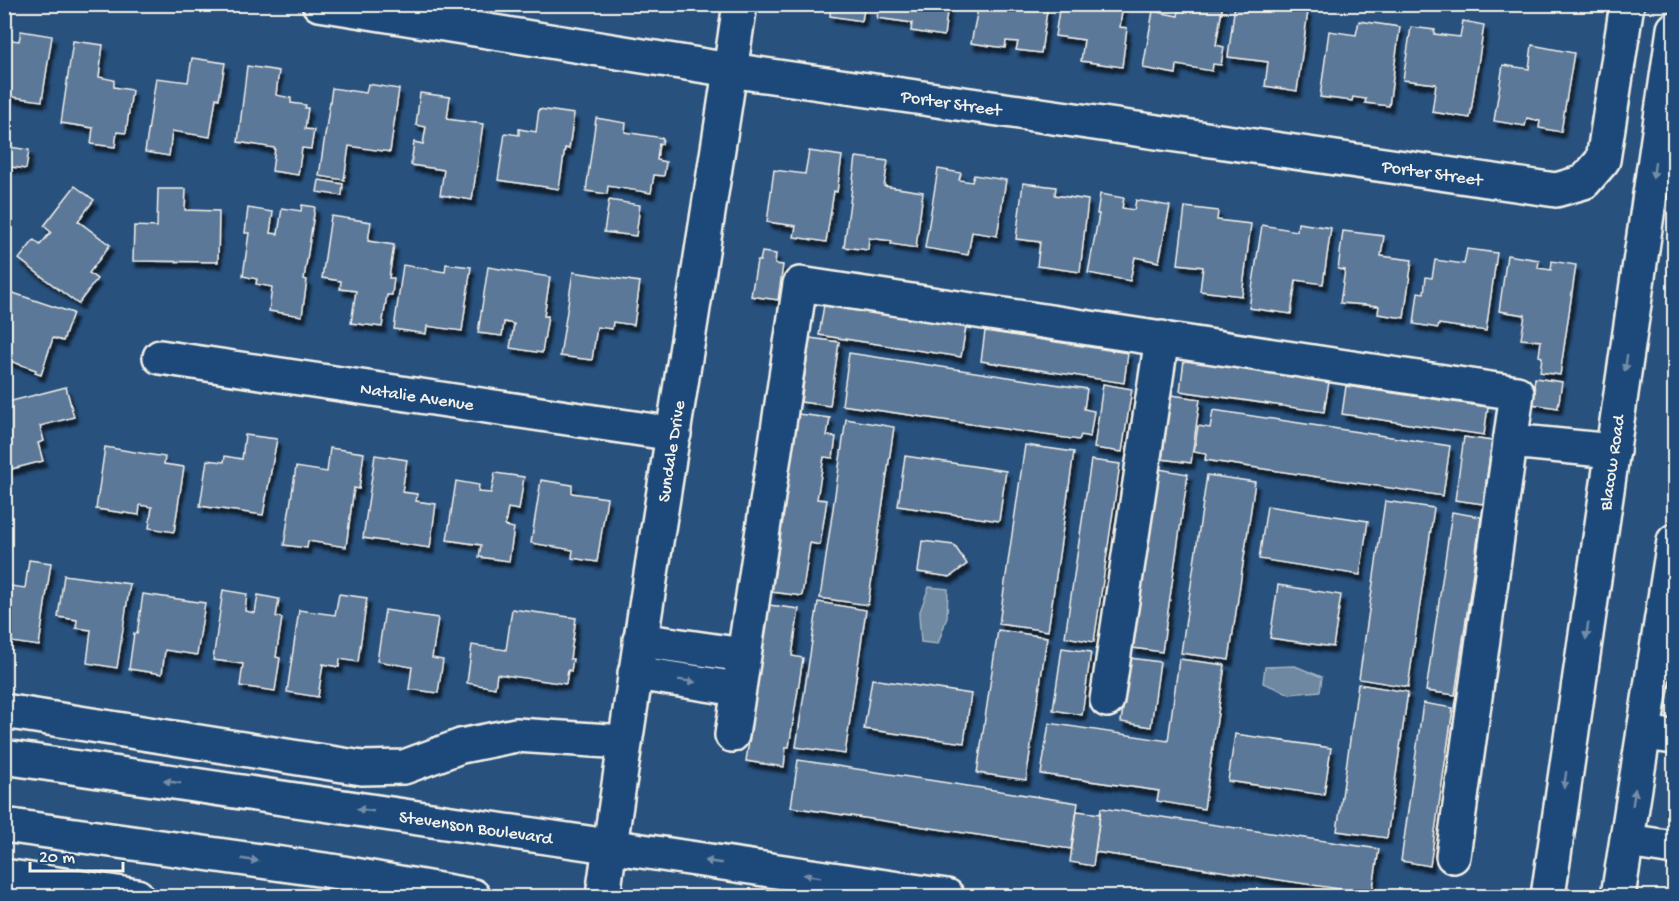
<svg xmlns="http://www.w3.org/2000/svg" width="1679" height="901" font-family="'Gochi Hand',sans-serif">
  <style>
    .water { fill: #6e88a2; stroke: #a4b2be; stroke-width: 1.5 }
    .building { fill: #5b7899; stroke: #f4f1e8; stroke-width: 1.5; filter: url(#shadow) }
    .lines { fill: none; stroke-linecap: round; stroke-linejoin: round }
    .minor-casing { stroke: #f4f1e8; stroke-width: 38 }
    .major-casing { stroke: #f4f1e8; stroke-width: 38 }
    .minor { stroke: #1f4a7a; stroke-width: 33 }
    .major { stroke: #1f4a7a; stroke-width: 33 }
    .oneway { fill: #748da6 }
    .labels { text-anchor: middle; stroke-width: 4.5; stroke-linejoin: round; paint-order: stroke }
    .street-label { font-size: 18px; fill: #f4f1e8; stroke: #1f4a7a }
  </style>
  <defs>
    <filter id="shadow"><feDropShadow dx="3.5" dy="6" stdDeviation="1.5" flood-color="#0009"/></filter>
  </defs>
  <rect width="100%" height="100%" fill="#28517e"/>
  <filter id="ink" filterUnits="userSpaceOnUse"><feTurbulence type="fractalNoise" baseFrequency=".0167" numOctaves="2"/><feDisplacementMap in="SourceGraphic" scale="12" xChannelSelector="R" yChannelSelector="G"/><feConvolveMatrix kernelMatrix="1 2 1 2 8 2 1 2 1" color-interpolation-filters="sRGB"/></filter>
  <g filter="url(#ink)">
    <g class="water">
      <polygon points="929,587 948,589 947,617 938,644 921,642 919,614"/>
      <polygon points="1295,666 1322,677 1320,691 1290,694 1263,683 1265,667"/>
    </g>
    <g class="building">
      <polygon points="831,4 865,4 862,21 830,16"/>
      <polygon points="879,4 948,4 944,36 911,31 912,23 877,18"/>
      <polygon points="979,4 1048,4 1041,53 1016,50 1018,42 1006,41 1005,48 971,43"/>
      <polygon points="1060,4 1123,4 1120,27 1127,28 1122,67 1081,61 1084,40 1055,36"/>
      <polygon points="1180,4 1223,4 1216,45 1224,47 1221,65 1213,64 1212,71 1177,65 1176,74 1143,68 1153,11 1178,16"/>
      <polygon points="1235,4 1260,4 1260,6 1270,7 1270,4 1303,4 1302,10 1308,11 1297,91 1265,86 1268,62 1228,57"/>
      <polygon points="1359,21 1400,27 1389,106 1365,103 1366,99 1353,97 1352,101 1320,97 1329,31 1356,35"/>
      <polygon points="1463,21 1484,25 1470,118 1432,112 1436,84 1403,80 1411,27 1435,30 1434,34 1460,37"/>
      <polygon points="21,31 52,36 42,101 6,96 4,108 4,39 19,41"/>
      <polygon points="73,41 103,45 99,77 114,80 114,87 132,90 126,133 117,132 115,147 91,144 93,128 61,123"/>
      <polygon points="1532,45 1574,53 1561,132 1539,128 1540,121 1527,118 1525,126 1494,121 1503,65 1529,69"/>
      <polygon points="192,58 225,63 219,99 216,98 210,137 172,131 169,156 145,152 156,78 188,82"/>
      <polygon points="247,66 279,71 276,95 291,98 291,103 306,105 305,108 308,108 305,129 314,130 311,149 302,148 298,175 272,171 275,148 238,142"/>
      <polygon points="368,84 399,89 390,152 349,146 344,180 319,176 332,88 366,93"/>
      <polygon points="420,93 450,97 447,119 483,124 472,200 440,195 444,170 411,165 414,142 423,144 426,127 416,125"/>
      <polygon points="539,109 574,114 569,149 565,148 559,189 498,180 505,133 519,135 519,129 536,132"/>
      <polygon points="596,118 626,123 625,132 663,138 662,144 659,143 657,160 666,162 664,176 654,175 651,193 608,186 607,194 586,191"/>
      <polygon points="4,146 29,150 26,169 4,166"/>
      <polygon points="809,151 842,156 837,192 834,191 826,242 794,237 796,226 767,222 774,170 805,174"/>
      <polygon points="856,157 888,161 884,186 923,192 916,248 891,244 892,241 869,238 868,250 844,247"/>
      <polygon points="938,169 961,173 959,180 972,182 974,175 1006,180 997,236 972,232 968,255 925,248"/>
      <polygon points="319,180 343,184 342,196 317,192"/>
      <polygon points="1023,183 1056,187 1055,195 1088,200 1080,272 1037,266 1040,242 1016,239"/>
      <polygon points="75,186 94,200 78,221 110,245 89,273 97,279 78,304 19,259 34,240 40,245 51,232 44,226"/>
      <polygon points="158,189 186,189 185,210 219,211 218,262 133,261 134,226 157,227"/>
      <polygon points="1100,194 1124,198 1122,208 1134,210 1136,200 1170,206 1159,262 1135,257 1130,281 1088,273 1099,214 1097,214"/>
      <polygon points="609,200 640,205 636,236 604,232"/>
      <polygon points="302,205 315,207 304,279 307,280 302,316 269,311 272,287 256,284 257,279 243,276 249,233 245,233 248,208 273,212 270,233 278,234 282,208 301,211"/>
      <polygon points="1185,207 1218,211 1217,220 1251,224 1242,296 1200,291 1203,267 1178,264"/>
      <polygon points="331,216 371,222 368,241 394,245 389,278 394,278 392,295 387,295 382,327 351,323 356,291 340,289 341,281 322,278"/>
      <polygon points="1298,223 1331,228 1323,284 1296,280 1291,314 1249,308 1262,225 1297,231"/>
      <polygon points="1343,231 1384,236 1381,256 1412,260 1404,318 1378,314 1379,306 1340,303 1345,270 1338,269"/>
      <polygon points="1467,249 1497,253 1486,331 1439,324 1438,328 1414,324 1418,292 1424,293 1426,277 1432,278 1435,260 1464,264"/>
      <polygon points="762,252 776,254 775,264 783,265 778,300 751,296 757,261 760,261"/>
      <polygon points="1507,255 1539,260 1538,268 1551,270 1552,261 1576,265 1560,375 1540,372 1542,357 1539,356 1541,341 1521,339 1525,315 1499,311"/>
      <polygon points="446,264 471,267 462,331 427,326 426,334 394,329 403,265 445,272"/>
      <polygon points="488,267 550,277 544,316 548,316 542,353 510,348 514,324 504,322 502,336 478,333"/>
      <polygon points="573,272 640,282 634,325 613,322 612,329 597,327 592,360 560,356"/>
      <polygon points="10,292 73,313 63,341 53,338 41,375 35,373 36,370 4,359 4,309"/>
      <polygon points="824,305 966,327 961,357 819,335"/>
      <polygon points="985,331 1128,353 1124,383 981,361"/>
      <polygon points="810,338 839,342 830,406 801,402"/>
      <polygon points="849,353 1087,389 1084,409 1094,411 1090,437 1081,435 1079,440 842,405"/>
      <polygon points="1184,360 1329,382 1324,412 1180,391"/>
      <polygon points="1535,378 1562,382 1558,408 1532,404"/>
      <polygon points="1103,384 1132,389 1122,452 1094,448"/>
      <polygon points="1346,386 1488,407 1484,435 1342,414"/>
      <polygon points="66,387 74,417 40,426 44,441 38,443 43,461 4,471 4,403"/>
      <polygon points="1171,395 1200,399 1191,463 1162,459"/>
      <polygon points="1213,410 1450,446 1443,496 1205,460 1206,454 1194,452 1198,426 1210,428"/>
      <polygon points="798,414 830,418 827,436 836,437 833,458 824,457 817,499 827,500 820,545 810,543 802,596 772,592"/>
      <polygon points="846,419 894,427 868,605 820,598"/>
      <polygon points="245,435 277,439 263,515 200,506 207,460 224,462 225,456 242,459"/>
      <polygon points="1464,437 1492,441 1483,504 1455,500"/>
      <polygon points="1025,445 1074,452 1048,631 999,624"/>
      <polygon points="105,447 165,457 164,464 184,467 174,532 149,528 152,507 140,505 139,515 96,509"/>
      <polygon points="330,448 364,453 359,489 354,488 346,547 308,541 307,548 284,545 296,467 327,472"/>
      <polygon points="375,455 407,460 402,492 417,494 416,501 436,504 430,548 363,538"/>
      <polygon points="905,456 1006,471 999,521 898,506"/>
      <polygon points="1091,460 1120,464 1094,642 1065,637"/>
      <polygon points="1159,469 1188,474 1162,652 1133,648"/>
      <polygon points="495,473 524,477 519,510 508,508 505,526 514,528 509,561 479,557 481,545 447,540 456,481 479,485 478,492 491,493"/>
      <polygon points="1207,475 1255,482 1229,660 1181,653"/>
      <polygon points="541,480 572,485 572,493 607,498 597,562 572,558 573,550 531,543"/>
      <polygon points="1385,501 1434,508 1408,687 1359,679"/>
      <polygon points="1267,506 1368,521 1360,575 1259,559"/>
      <polygon points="1452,512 1481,517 1455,695 1426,691"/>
      <polygon points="922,541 954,545 967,564 950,577 918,572"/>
      <polygon points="29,560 51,563 39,646 5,641 4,647 4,585 25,588"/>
      <polygon points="64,575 130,584 117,668 87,663 91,630 76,628 77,620 58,617"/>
      <polygon points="1278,585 1341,595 1333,647 1270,638"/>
      <polygon points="223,590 247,594 245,611 255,613 258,595 279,599 276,617 282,618 276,657 280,658 275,691 240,686 243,664 213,660"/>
      <polygon points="143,594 205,603 197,655 165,650 162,674 129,669 134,633 137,634"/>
      <polygon points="339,594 367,598 358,662 340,659 339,667 323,664 318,697 287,692 299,610 335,615"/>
      <polygon points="818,602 866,610 845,754 796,747"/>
      <polygon points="769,605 799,609 792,656 803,658 789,747 786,747 784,767 746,761"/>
      <polygon points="512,609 576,618 570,659 573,659 571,671 568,670 566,684 497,674 495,688 467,683 472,645 506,650"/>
      <polygon points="385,610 438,618 432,658 443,660 438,693 409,689 412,667 377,661"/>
      <polygon points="998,630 1047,637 1026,780 977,773"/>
      <polygon points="1062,648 1091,652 1082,715 1053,710"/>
      <polygon points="1130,658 1160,662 1151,727 1121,722"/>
      <polygon points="1179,659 1225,665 1204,809 1157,801 1159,791 1041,774 1049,723 1168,741"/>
      <polygon points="872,679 971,694 964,743 864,729"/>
      <polygon points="1358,684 1408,692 1387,838 1337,831"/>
      <polygon points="1423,703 1453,708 1430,866 1401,861"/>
      <polygon points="1235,734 1331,748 1324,795 1228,781"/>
      <polygon points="798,760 1078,803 1071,849 791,807"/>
      <polygon points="1101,808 1379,849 1372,894 1095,852"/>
      <polygon points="1077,811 1100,814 1093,866 1070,862"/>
    </g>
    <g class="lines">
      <defs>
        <g id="minor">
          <path id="s1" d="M319,4l411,66 826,120 28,-8 19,-22 24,-156"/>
          <path id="s2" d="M160,357l514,77"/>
          <polyline points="1510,441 1613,451"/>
          <polyline points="640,640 743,655"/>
          <polyline points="635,673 738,689"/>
          <polyline points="1107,700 1162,338"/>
          <polyline points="4,711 362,768 404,767 461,746 516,735 624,742"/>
          <polyline points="1644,733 1674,737"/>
          <polyline points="732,735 800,284 1517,393 1453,856"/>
          <polyline points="1627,841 1674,848"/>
          <polyline points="4,876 137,896"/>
          <path id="s3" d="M603,896c41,-297 93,-594 137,-892"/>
        </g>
        <g id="major">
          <path id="s4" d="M4,757l943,139"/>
          <polyline points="4,825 332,871 473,896"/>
          <path id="s5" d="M1548,896l126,-867"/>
          <polyline points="1618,896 1674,541"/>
        </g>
      </defs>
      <use href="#minor" class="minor-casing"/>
      <use href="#major" class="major-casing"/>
      <use href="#minor" class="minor"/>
      <use href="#major" class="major"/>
    </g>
    <defs><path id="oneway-solid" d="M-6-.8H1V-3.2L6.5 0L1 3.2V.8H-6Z" transform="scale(1.5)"/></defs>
    <g class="oneway">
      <use href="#oneway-solid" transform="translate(1654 170) rotate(98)"/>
      <use href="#oneway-solid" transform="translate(1626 363) rotate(98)"/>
      <use href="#oneway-solid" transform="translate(1587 631) rotate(98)"/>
      <use href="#oneway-solid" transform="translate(687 681) rotate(9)"/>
      <use href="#oneway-solid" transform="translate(1565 780) rotate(98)"/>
      <use href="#oneway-solid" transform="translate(172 782) rotate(-172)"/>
      <use href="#oneway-solid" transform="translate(1634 797) rotate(-81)"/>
      <use href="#oneway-solid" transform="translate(365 810) rotate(-172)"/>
      <use href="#oneway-solid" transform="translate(250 860) rotate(8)"/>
      <use href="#oneway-solid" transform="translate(713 862) rotate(-172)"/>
      <use href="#oneway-solid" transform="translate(812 876) rotate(-171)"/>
    </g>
  </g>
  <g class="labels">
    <g class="street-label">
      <text dy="6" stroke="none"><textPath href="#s1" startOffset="640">Porter Street</textPath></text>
      <text dy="6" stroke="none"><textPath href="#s1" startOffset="1126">Porter Street</textPath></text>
      <text dy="6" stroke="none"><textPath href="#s2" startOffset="260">Natalie Avenue</textPath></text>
      <text dy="6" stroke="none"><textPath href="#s3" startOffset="450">Sundale Drive</textPath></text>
      <text dy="6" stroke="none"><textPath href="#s5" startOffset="438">Blacow Road</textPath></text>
      <text dy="6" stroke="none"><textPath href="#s4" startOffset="477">Stevenson Boulevard</textPath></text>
    </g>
  </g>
  <rect width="1679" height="901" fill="none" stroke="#1f4a7a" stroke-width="24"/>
  <rect x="12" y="12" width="1655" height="877" fill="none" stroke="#f4f1e8" stroke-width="2" filter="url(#ink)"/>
  <path d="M30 862v9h93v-9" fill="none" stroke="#f4f1e8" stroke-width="3"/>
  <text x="39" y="862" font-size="18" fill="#f4f1e8" stroke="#1f4a7a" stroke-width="4.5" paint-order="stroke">20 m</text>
</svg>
